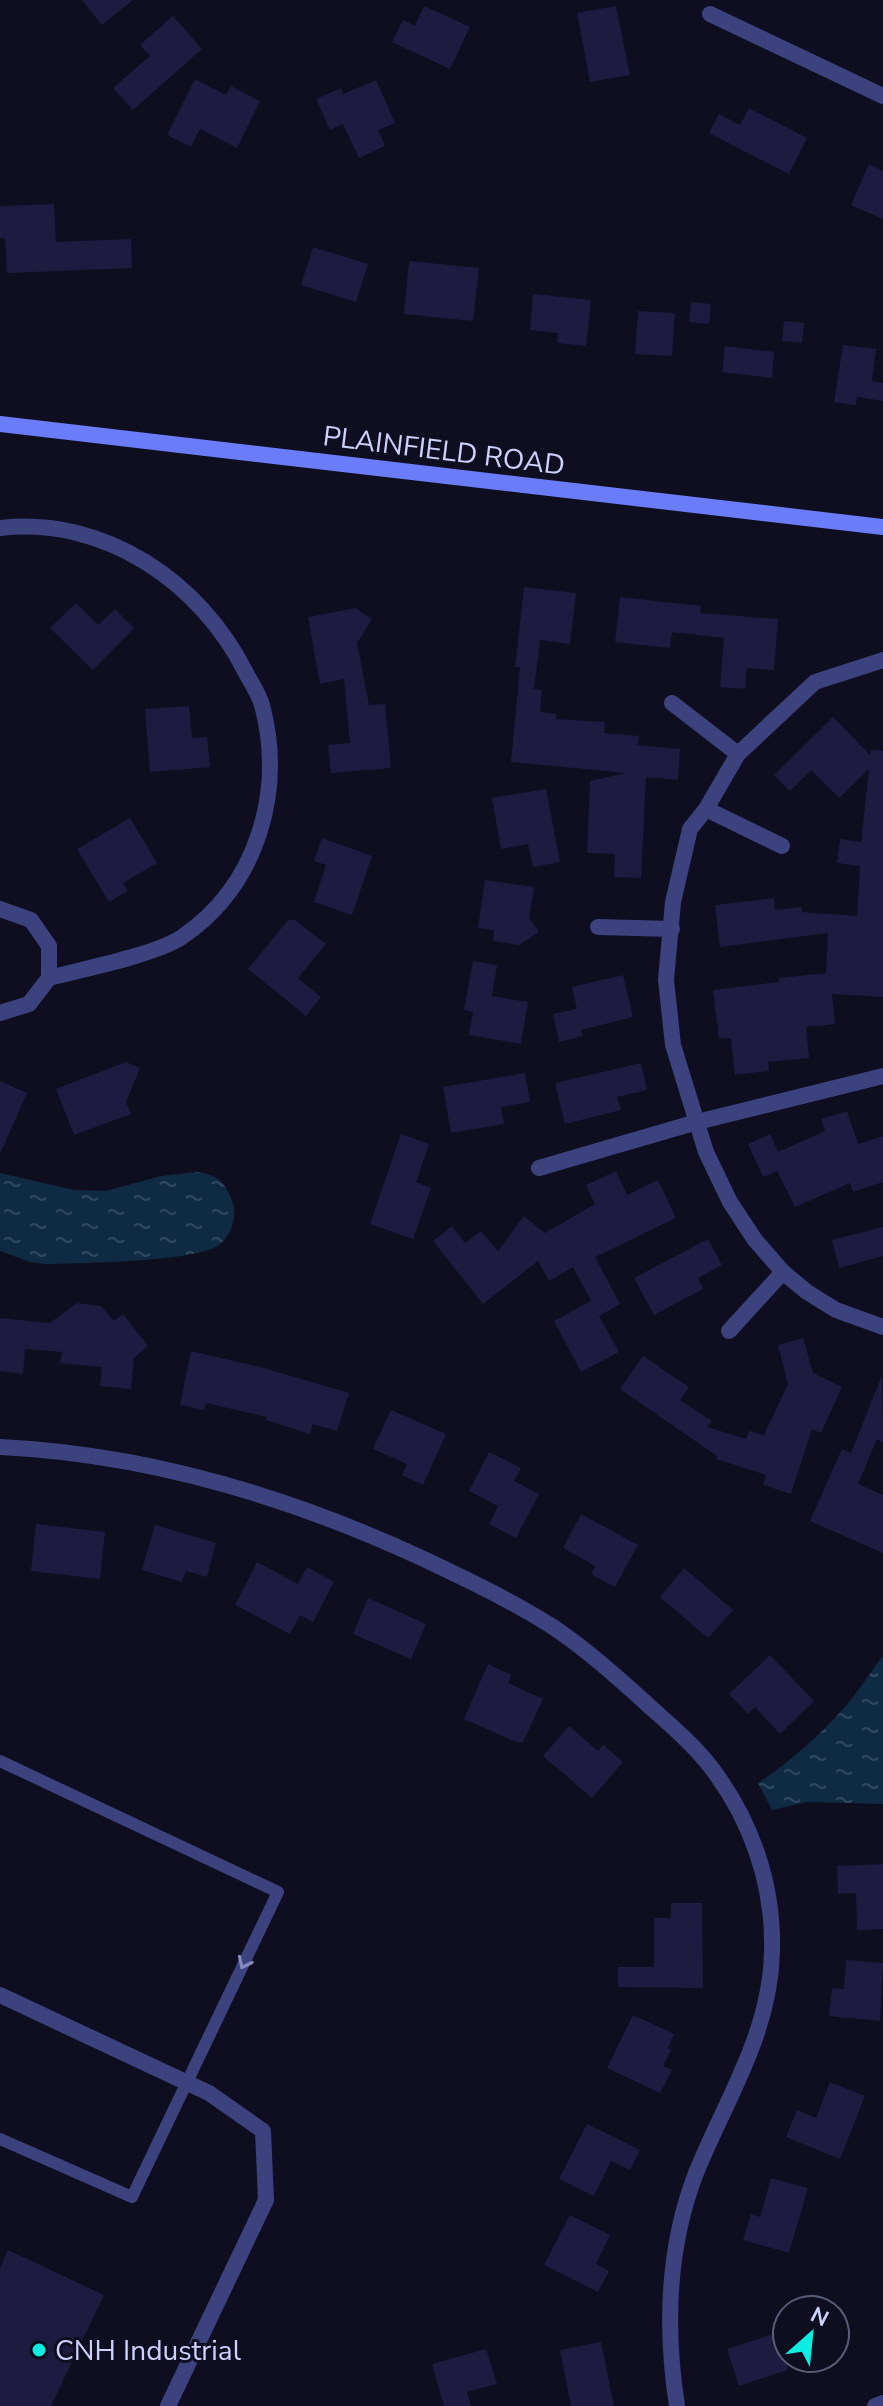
<svg xmlns="http://www.w3.org/2000/svg" width="883" height="2406" font-family="'Nunito Sans',sans-serif">
  <style>
    .water { fill: url(#water-ripples) }
    .building { fill: #1d1b40 }
    .lines { fill: none; stroke-linecap: round; stroke-linejoin: round }
    .lane { stroke: #3b427d; stroke-width: 12 }
    .street { stroke: #3b427d; stroke-width: 16 }
    .secondary { stroke: #6b7cf8; stroke-width: 16 }
    .oneway { stroke: #858abd }
    .poi-dot { fill: #0bede2; stroke: #0e0e20; stroke-width: 3 }
    .labels { text-anchor: middle; stroke-width: 6; stroke-linejoin: round; paint-order: stroke }
    .street-label { font-size: 28px; fill: #cfd1fd; stroke: #0e0e20 }
    .poi-label { font-size: 28px; fill: #cfd1fd; stroke: #0e0e20; text-anchor: start }
  </style>
  <defs>
    <pattern id="water-ripples" width="26" height="14" patternUnits="userSpaceOnUse" patternTransform="scale(2)"><rect width="26" height="14" fill="#0e2b43"/><path d="M2 4q2-2 4 0t4 0M15 11q2-2 4 0t4 0" fill="none" stroke="#30495f"/></pattern>
  </defs>
  <rect width="100%" height="100%" fill="#0e0e20"/>
  <g class="water">
    <path d="M197,1172c20,3 28,9 35,29 6,14 0,34 -13,44 -24,17 -138,18 -172,19l-17,-2 -30,-11v-78l74,17 32,1 55,-15z"/>
    <path d="M883,1656v148l-76,-2 -35,8 -14,-27c33,-22 65,-50 91,-81 12,-14 22,-31 34,-46z"/>
  </g>
  <g class="building">
    <polygon points="82,0 133,0 102,25"/>
    <polygon points="424,6 470,27 450,69 392,42 403,20 415,26"/>
    <polygon points="616,6 630,75 590,82 577,13"/>
    <polygon points="173,16 202,49 133,110 113,88 150,56 140,45"/>
    <polygon points="195,79 226,95 231,86 260,101 237,148 200,129 191,147 167,135"/>
    <polygon points="376,80 395,123 378,130 385,146 359,158 343,124 330,130 316,99 341,88 343,94"/>
    <polygon points="749,108 807,138 789,174 709,133 719,114 740,125"/>
    <polygon points="869,164 883,171 883,219 851,205"/>
    <polygon points="54,204 56,242 131,239 132,268 7,273 5,238 0,238 0,206"/>
    <polygon points="313,247 368,264 356,302 301,285"/>
    <polygon points="409,261 479,268 473,321 404,314"/>
    <polygon points="533,294 591,300 586,346 557,343 558,333 530,330"/>
    <polygon points="691,302 711,304 709,324 689,322"/>
    <polygon points="638,311 675,313 672,356 635,354"/>
    <polygon points="784,321 804,323 802,343 782,341"/>
    <polygon points="843,345 876,349 872,381 883,383 883,401 857,397 856,405 834,402"/>
    <polygon points="725,346 774,352 772,378 722,372"/>
    <polygon points="524,587 576,593 570,644 540,640 534,689 542,690 540,712 556,714 556,719 605,722 604,733 639,736 638,745 680,749 678,780 646,777 641,878 614,877 615,854 587,853 590,781 626,773 511,762 520,667 515,667"/>
    <polygon points="620,597 701,606 700,613 778,619 774,670 747,668 745,689 720,687 724,638 672,632 670,648 615,642"/>
    <polygon points="76,603 98,625 115,609 134,628 93,670 50,628"/>
    <polygon points="355,608 372,619 357,643 369,705 385,704 391,768 331,773 328,745 350,743 344,679 320,684 308,617"/>
    <polygon points="189,706 192,738 207,737 210,767 150,772 145,709"/>
    <polygon points="833,717 870,755 871,750 883,751 883,997 832,994 835,1024 806,1027 809,1058 768,1062 769,1071 735,1075 731,1038 719,1039 713,990 779,982 779,978 826,973 828,933 720,947 715,905 774,898 775,910 802,907 802,912 857,916 860,866 837,863 840,839 861,842 869,769 839,798 811,770 790,791 774,775"/>
    <polygon points="546,789 560,862 533,867 528,844 501,849 492,798"/>
    <polygon points="130,818 157,863 123,883 128,891 109,902 77,849"/>
    <polygon points="322,838 372,856 352,915 314,902 326,865 314,861"/>
    <polygon points="485,880 534,887 529,918 539,932 519,945 493,941 494,930 478,928"/>
    <polygon points="288,920 295,920 326,944 298,978 321,997 306,1016 248,969"/>
    <polygon points="473,961 497,965 492,996 528,1002 521,1044 469,1035 473,1012 464,1010"/>
    <polygon points="623,975 633,1017 581,1030 583,1036 559,1042 553,1014 577,1009 572,987"/>
    <polygon points="126,1062 140,1068 126,1102 131,1114 74,1135 56,1089"/>
    <polygon points="641,1063 647,1090 617,1097 621,1110 565,1124 555,1083"/>
    <polygon points="525,1073 530,1102 501,1107 504,1124 451,1133 443,1087"/>
    <polygon points="0,1081 27,1093 0,1154"/>
    <polygon points="847,1111 858,1144 883,1136 883,1182 853,1192 850,1183 795,1207 777,1171 763,1177 748,1144 770,1134 778,1152 825,1131 821,1119"/>
    <polygon points="401,1134 429,1144 416,1182 431,1188 413,1239 370,1224"/>
    <polygon points="616,1171 627,1195 658,1180 676,1218 595,1257 620,1304 599,1316 619,1352 581,1372 554,1321 591,1301 573,1267 549,1281 538,1261 483,1304 433,1241 452,1226 465,1243 481,1231 498,1251 524,1216 545,1233 595,1204 586,1185"/>
    <polygon points="883,1227 883,1256 839,1268 832,1240"/>
    <polygon points="708,1239 722,1265 698,1278 703,1289 654,1315 634,1278"/>
    <polygon points="77,1303 101,1306 114,1321 123,1314 148,1346 134,1358 131,1389 100,1386 102,1367 60,1363 62,1352 25,1349 23,1374 0,1371 0,1318 50,1323"/>
    <polygon points="803,1338 813,1373 842,1387 821,1433 812,1429 791,1494 763,1485 766,1475 716,1459 717,1456 620,1389 643,1356 689,1387 680,1400 712,1421 707,1427 746,1439 749,1431 764,1435 788,1384 778,1345"/>
    <polygon points="191,1351 264,1368 349,1393 337,1431 313,1424 310,1434 266,1420 267,1417 206,1403 204,1410 180,1405"/>
    <polygon points="882,1375 883,1442 877,1439 858,1484 883,1495 883,1553 810,1521 842,1449 851,1453"/>
    <polygon points="391,1410 446,1434 423,1485 402,1475 407,1464 373,1449"/>
    <polygon points="489,1452 521,1468 514,1481 539,1494 516,1538 489,1524 498,1506 469,1491"/>
    <polygon points="581,1514 638,1545 615,1587 591,1574 595,1566 563,1548"/>
    <polygon points="36,1524 105,1532 100,1579 31,1571"/>
    <polygon points="155,1525 216,1543 207,1577 186,1571 182,1582 142,1570"/>
    <polygon points="257,1562 298,1584 307,1567 334,1582 313,1622 300,1615 290,1634 235,1605"/>
    <polygon points="684,1568 733,1610 708,1638 660,1597"/>
    <polygon points="368,1598 426,1624 411,1659 353,1634"/>
    <polygon points="770,1655 814,1701 780,1734 755,1707 748,1714 729,1694"/>
    <polygon points="488,1664 511,1675 508,1683 543,1699 523,1742 516,1742 464,1719"/>
    <polygon points="569,1726 598,1751 603,1745 623,1762 592,1798 543,1756"/>
    <polygon points="883,1864 883,1929 857,1930 856,1893 838,1894 837,1866"/>
    <polygon points="671,1903 702,1903 703,1988 618,1987 618,1967 654,1967 654,1918 671,1918"/>
    <polygon points="846,1960 883,1963 880,2021 829,2016 832,1988 844,1989"/>
    <polygon points="633,2015 674,2034 668,2048 671,2050 663,2066 672,2070 660,2093 607,2068"/>
    <polygon points="830,2082 865,2096 840,2159 786,2137 797,2110 816,2118"/>
    <polygon points="587,2124 640,2150 630,2170 611,2161 594,2196 559,2179"/>
    <polygon points="771,2178 808,2188 789,2253 743,2240 751,2214 760,2217"/>
    <polygon points="570,2215 610,2235 596,2264 609,2271 598,2292 544,2265"/>
    <polygon points="8,2250 104,2295 51,2406 0,2406 0,2268"/>
    <polygon points="782,2331 787,2332 787,2370 739,2386 727,2349"/>
    <polygon points="601,2342 614,2406 571,2406 560,2350"/>
    <polygon points="486,2349 497,2384 467,2392 471,2406 444,2406 432,2364"/>
  </g>
  <g class="lines">
    <polyline class="lane" points="0,1761 278,1892 132,2197 0,2139"/>
    <g class="street">
      <polyline points="710,14 883,96"/>
      <path d="M0,528c104,-12 201,54 246,145 5,10 13,21 16,32 23,87 -5,181 -80,232 -27,18 -99,32 -133,41"/>
      <polyline points="883,660 815,682 738,754 706,809 690,829 673,902 666,980 673,1045 706,1152 730,1202 755,1240 783,1272 807,1292 836,1310 883,1327"/>
      <polyline points="672,703 738,754"/>
      <polyline points="706,809 782,846"/>
      <polyline points="0,909 31,920 49,946 49,978 29,1004 0,1013"/>
      <polyline points="598,927 672,929"/>
      <polyline points="539,1168 697,1122 883,1076"/>
      <polyline points="729,1331 783,1272"/>
      <path d="M0,1447c147,7 293,51 426,113 42,20 84,40 124,65 35,23 66,51 97,79 22,20 45,39 63,62 41,53 64,118 62,186 -2,82 -46,147 -76,221 -29,75 -31,155 -19,233"/>
      <polyline points="0,1995 209,2093 263,2131 266,2200 168,2406"/>
      <polyline points="875,2406 883,2403"/>
    </g>
    <polyline class="secondary" points="0,424 883,527"/>
  </g>
  <defs><path id="oneway-chevron" d="M-2-3.5L2.5 0L-2 3.5" fill="none" stroke-width="1.6" stroke-linecap="round" stroke-linejoin="round" transform="scale(2)"/></defs>
  <use class="oneway" href="#oneway-chevron" transform="translate(244 1963) rotate(116)"/>
  <circle class="poi-dot" cx="39" cy="2350" r="8"/>
  <g class="labels">
    <g class="street-label">
      <text transform="translate(444 450) rotate(7)" y="10">PLAINFIELD ROAD</text>
    </g>
    <g class="poi-label">
      <text x="55" y="2360">CNH Industrial</text>
    </g>
  </g>
  <g transform="translate(811 2334) rotate(27)"><circle r="38" fill="#0e0e20" stroke="#5b5c78" stroke-width="2"/>
  <path d="M0-6L14 30L0 20L-14 30Z" fill="#0bede2"/>
  <text y="-12" font-size="22" font-weight="bold" text-anchor="middle" fill="#cfd1fd">N</text>
  </g>
</svg>
